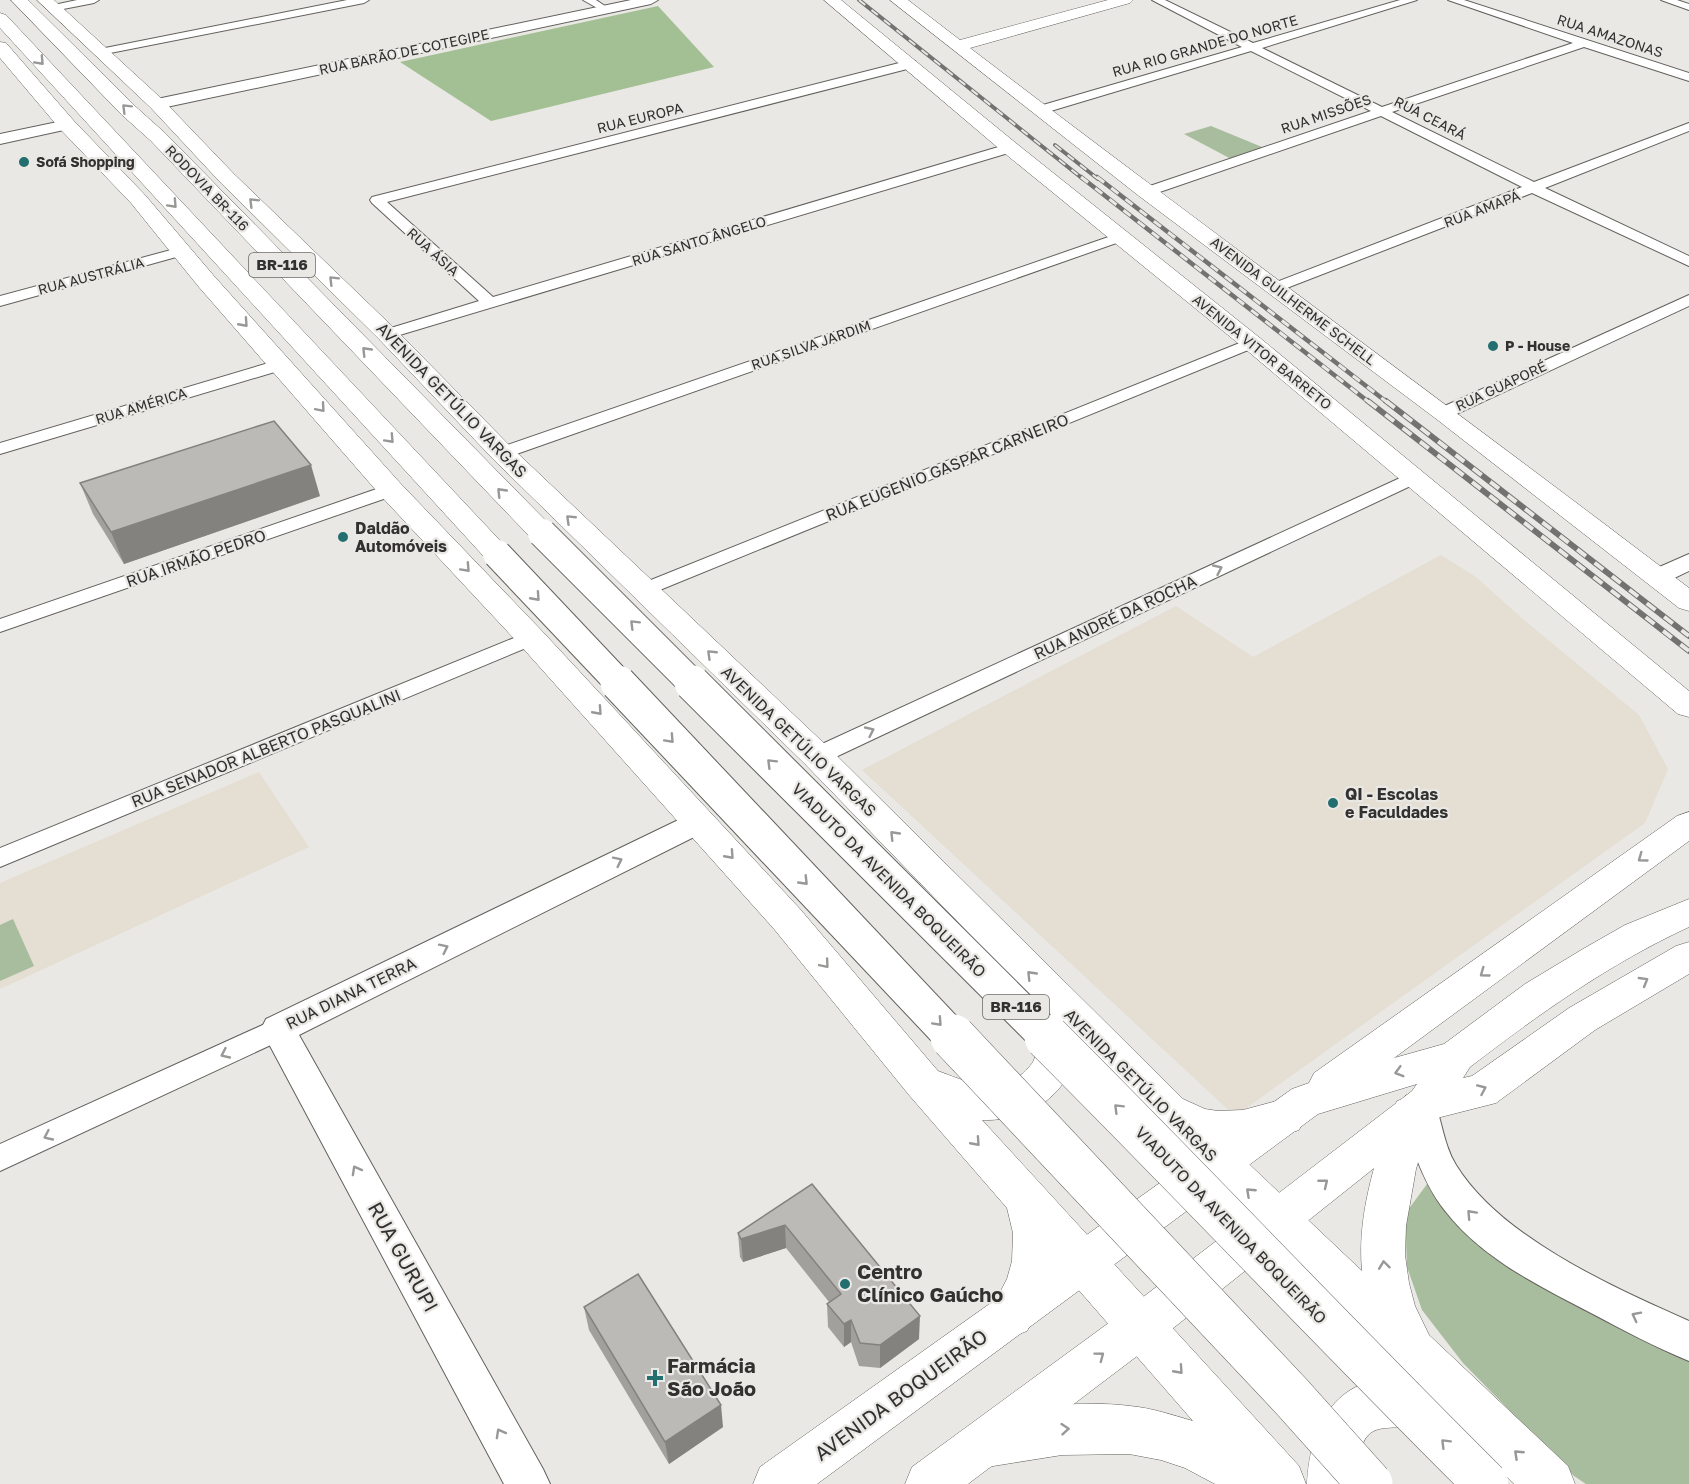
<svg xmlns="http://www.w3.org/2000/svg" width="1689" height="1484" font-family="'Golos Text',sans-serif">
  <style>
    .built { fill: #e4ded3 }
    .green { fill: #a8bd9d }
    .forest { fill: #a3c094 }
    .lines { fill: none; stroke-linecap: round; stroke-linejoin: round }
    .minor-casing { stroke: #63615d; stroke-width: 2 }
    .tertiary-casing { stroke: #63615d; stroke-width: 2 }
    .secondary-casing { stroke: #63615d; stroke-width: 1 }
    .primary-casing { stroke: #63615d; stroke-width: 1 }
    .motorway-casing { stroke: #63615d; stroke-width: 1 }
    .minor { fill: #fff; fill-rule: evenodd }
    .tertiary { fill: #fff; fill-rule: evenodd }
    .secondary { fill: #fff; fill-rule: evenodd }
    .primary { fill: #fff; fill-rule: evenodd }
    .motorway { fill: #fff; fill-rule: evenodd }
    .rail-far2-casing { stroke: #747270; stroke-width: 4 }
    .rail-far1-casing { stroke: #747270; stroke-width: 4.5 }
    .rail-casing { stroke: #747270; stroke-width: 6 }
    .rail-far2 { stroke: #eae8e4; stroke-width: 2; stroke-dasharray: 8; stroke-linecap: butt }
    .rail-far1 { stroke: #eae8e4; stroke-width: 3; stroke-dasharray: 9; stroke-linecap: butt }
    .rail { stroke: #eae8e4; stroke-width: 4; stroke-dasharray: 11; stroke-linecap: butt }
    .motorway-bridge-far2-casing { stroke: #63615d; stroke-width: 30; stroke-linecap: butt }
    .motorway-bridge-far1-casing { stroke: #63615d; stroke-width: 37; stroke-linecap: butt }
    .motorway-bridge-casing { stroke: #63615d; stroke-width: 46; stroke-linecap: butt }
    .motorway-bridge-far2 { stroke: #fff; stroke-width: 28 }
    .motorway-bridge-far1 { stroke: #fff; stroke-width: 35 }
    .motorway-bridge { stroke: #fff; stroke-width: 45 }
    .wall { fill: #a2a09d }
    .shaded-wall { fill: #84827f }
    .building { fill: #bcbab6; stroke: #84827f; stroke-width: 1.5 }
    .oneway { stroke: #989897 }
    .poi-dot { fill: #236e6e; stroke: #eae8e4; stroke-width: 2 }
    .labels { text-anchor: middle; stroke-width: 4.5; stroke-linejoin: round; paint-order: stroke }
    .far-street-label { font-size: 14px; fill: #32312f; stroke: #eae8e4 }
    .far-poi-label { font-size: 14px; font-weight: bold; fill: #32312f; stroke: #eae8e4; text-anchor: start }
    .shield { fill: #eae8e4; stroke: #696865; stroke-width: 1.5 }
    .shield-label { font-size: 15px; font-weight: bold; fill: #32312f }
    .street-label { font-size: 16px; fill: #32312f; stroke: #eae8e4 }
    .poi-label { font-size: 16px; font-weight: bold; fill: #32312f; stroke: #eae8e4; text-anchor: start }
    .near-street-label { font-size: 20px; fill: #32312f; stroke: #eae8e4 }
    .near-poi-label { font-size: 20px; font-weight: bold; fill: #32312f; stroke: #eae8e4; text-anchor: start }
  </style>
  <rect width="100%" height="100%" fill="#eae8e4"/>
  <g class="built">
    <polygon points="1441,555 1476,577 1524,620 1639,715 1668,769 1645,823 1235,1116 862,770 1176,606 1253,657"/>
    <polygon points="259,772 309,847 0,989 0,883"/>
  </g>
  <g class="green">
    <polygon points="1211,126 1267,149 1233,160 1184,134"/>
    <polygon points="13,919 34,966 0,981 0,925"/>
    <polygon points="1430,1180 1689,1360 1689,1484 1586,1484 1574,1476 1463,1363 1422,1310 1407,1267 1405,1214"/>
  </g>
  <polygon class="forest" points="658,6 714,67 491,121 400,62"/>
  <g class="lines">
    <defs>
      <g id="minor">
        <polygon points="77,0 99,0 94,3 53,11 48,8 49,6"/>
        <polygon points="347,0 369,0 364,3 100,55 94,52 100,49"/>
        <polygon points="583,0 596,0 611,10 606,13"/>
        <polygon points="1152,0 1165,0 1253,43 1400,0 1417,0 1262,48 1382,107 1573,43 1448,0 1464,0 1689,73 1689,81 1584,47 1392,112 1534,182 1689,123 1689,131 1545,188 1689,256 1689,266 1532,193 1279,291 1269,291 1266,288 1269,285 1522,187 1381,116 1151,195 1141,195 1139,192 1141,189 1371,111 1251,51 1044,113 1036,113 1034,110 1036,107 1242,47"/>
        <polygon points="1661,0 1677,0 1689,4 1689,10"/>
        <polygon points="911,60 915,61 915,67 387,202 493,297 1005,145 1015,145 1017,148 1015,151 393,337 387,339 379,334 381,331 479,301 372,203 370,200 372,197"/>
        <polygon points="1120,233 1125,234 1127,237 1125,240 508,457 496,457 493,453 496,449"/>
        <polygon points="182,247 187,248 189,251 187,254 0,306 0,296"/>
        <polygon points="1689,295 1689,306 1450,417 1438,417 1435,413 1438,409"/>
        <polygon points="1252,338 1260,343 1258,346 650,594 636,594 633,590 636,586"/>
        <polygon points="282,359 290,364 288,368 0,454 0,443"/>
        <polygon points="1413,472 1419,474 1422,478 1419,482 825,762 817,764 809,762 806,756 809,750"/>
        <polygon points="391,484 398,486 400,490 398,494 0,632 0,619"/>
        <polygon points="531,631 538,633 541,638 538,643 0,867 0,848"/>
        <polygon points="278,1018 288,1021 292,1029 288,1037 0,1171 0,1144"/>
      </g>
      <g id="tertiary">
        <polygon points="631,0 658,0 651,4 157,109 149,104 157,99"/>
        <polygon points="67,120 73,122 75,125 73,128 0,144 0,134"/>
        <polygon points="1689,554 1689,571 1666,582 1657,585 1648,582 1644,577 1648,572"/>
        <polygon points="699,810 710,813 714,821 710,829 299,1035 543,1469 550,1484 504,1484 261,1029 266,1019"/>
        <path d="M1419,1092l13,4c10,22 11,48 24,69 45,73 157,122 233,156v40c-34,-14 -66,-31 -98,-48 -52,-27 -108,-54 -145,-101 -15,-18 -24,-39 -32,-60 -8,-17 -16,-39 -8,-56z"/>
      </g>
      <g id="secondary">
        <polygon points="824,0 841,0 1017,144 1260,338 1689,691 1689,717 1678,714 1244,348 1003,152"/>
        <path d="M890,0h18l52,40 148,-40h25l-3,3 -160,45c238,182 480,358 719,540v23l-10,-3 -244,-190 -296,-222z"/>
        <path d="M1689,812v29l-295,217 50,-14 81,-60 58,-35 42,-24 64,-26v28c-80,37 -150,87 -219,140l-7,11 9,-2 97,-68 107,-62 13,-4v32l-94,56 -99,73 -59,15 -280,223 -189,143h-63l7,-17 213,-156 287,-220 5,-7 -99,30 -501,370h-64l7,-17 532,-378 17,-6 5,-10 363,-257z"/>
      </g>
      <path id="primary" d="M37,0h17l109,100 71,74 161,155 116,118 318,301 354,351 22,10 13,2 25,-1 41,-11 15,5 6,13 -6,13 -43,14 -24,4 130,123c-5,-54 12,-106 29,-157l6,-13 15,-5 15,5 6,13 -17,55 -10,57 -1,29 4,28 6,23 14,29 139,131 7,18h-61l-74,-74 -4,10c-49,20 -77,-17 -79,64h-50c3,-62 31,-111 101,-106l-203,-201 -129,-133c-2,49 -47,78 -94,76l317,346 7,18h-91l-30,-16 -24,-8 -32,-6 -67,1 -75,12 -17,-8 -8,-17 8,-17c43,-19 113,-25 160,-19 22,2 42,9 63,15l-137,-157 -7,24 -22,43 -16,6 -16,-6 -7,-16 19,-36 5,-18 1,-28 -6,-25 -98,-113 -135,-166 -254,-284 -139,-149 -183,-210 -67,-83 -71,-74 -60,-71v-16l6,1 68,78 71,74 69,81 187,208 141,147 258,278 138,162c27,10 58,25 84,3 4,-4 10,-9 12,-14 6,-16 0,-29 8,-45l4,-2 -241,-249 -312,-305 -114,-120 -159,-157 -69,-74z"/>
      <g id="motorway">
        <polygon points="11,0 28,0 136,107 165,133 552,527 556,533 552,539 542,541 532,539 151,141 122,115"/>
        <polygon points="0,13 6,15 507,548 511,554 507,560 497,563 487,560 0,28"/>
      </g>
    </defs>
    <use href="#minor" class="minor-casing"/>
    <use href="#tertiary" class="tertiary-casing"/>
    <use href="#secondary" class="secondary-casing"/>
    <use href="#primary" class="primary-casing"/>
    <use href="#motorway" class="motorway-casing"/>
    <use href="#minor" class="minor"/>
    <use href="#tertiary" class="tertiary"/>
    <use href="#secondary" class="secondary"/>
    <use href="#primary" class="primary"/>
    <use href="#motorway" class="motorway"/>
    <defs>
      <g id="rail-far2">
        <polyline points="859,0 1083,179"/>
        <polyline points="1055,145 1098,179"/>
      </g>
      <g id="rail-far1">
        <polyline points="1081,177 1370,403"/>
        <polyline points="1097,177 1388,403"/>
      </g>
      <g id="rail">
        <polyline points="1368,401 1689,651"/>
        <polyline points="1386,401 1689,636"/>
      </g>
    </defs>
    <use href="#rail-far2" class="rail-far2-casing"/>
    <use href="#rail-far1" class="rail-far1-casing"/>
    <use href="#rail" class="rail-casing"/>
    <use href="#rail-far2" class="rail-far2"/>
    <use href="#rail-far1" class="rail-far1"/>
    <use href="#rail" class="rail"/>
    <defs>
      <g id="motorway-bridge-far2">
        <polyline points="542,533 693,684"/>
        <polyline points="497,554 620,684"/>
      </g>
      <g id="motorway-bridge-far1">
        <polyline points="618,683 954,1039"/>
        <polyline points="692,683 1049,1039"/>
      </g>
      <g id="motorway-bridge">
        <polyline points="953,1037 1292,1397 1370,1484"/>
        <path d="M1047,1037c148,148 291,300 439,447"/>
      </g>
    </defs>
    <use href="#motorway-bridge-far2" class="motorway-bridge-far2-casing"/>
    <use href="#motorway-bridge-far1" class="motorway-bridge-far1-casing"/>
    <use href="#motorway-bridge" class="motorway-bridge-casing"/>
    <use href="#motorway-bridge-far2" class="motorway-bridge-far2"/>
    <use href="#motorway-bridge-far1" class="motorway-bridge-far1"/>
    <use href="#motorway-bridge" class="motorway-bridge"/>
  </g>
  <g class="wall">
    <polygon points="80,483 320,496 124,564 93,514"/>
    <polygon points="812,1184 919,1339 880,1368 859,1366 851,1342 844,1347 828,1327 827,1304 829,1302 786,1248 743,1262 740,1257 738,1233"/>
    <polygon points="584,1307 723,1427 669,1464 589,1330"/>
  </g>
  <g class="shaded-wall">
    <polygon points="311,465 320,496 124,564 111,532"/>
    <polygon points="785,1225 786,1248 743,1262 741,1239"/>
    <polygon points="920,1316 919,1339 880,1368 880,1345"/>
    <polygon points="851,1320 851,1342 844,1347 844,1324"/>
    <polygon points="721,1405 723,1427 669,1464 665,1442"/>
  </g>
  <g class="building">
    <polygon points="274,421 311,465 111,532 80,483"/>
    <polygon points="812,1184 920,1316 880,1345 860,1343 851,1320 844,1324 827,1304 841,1294 785,1225 741,1239 738,1233"/>
    <polygon points="638,1274 721,1405 665,1442 584,1307"/>
  </g>
  <defs><path id="oneway-chevron" d="M-2-3.5L2.5 0L-2 3.5" fill="none" stroke-width="1.6" stroke-linecap="round" stroke-linejoin="round" transform="scale(1.5)"/></defs>
  <g class="oneway">
    <use href="#oneway-chevron" transform="translate(40 61) rotate(47)"/>
    <use href="#oneway-chevron" transform="translate(126 108) rotate(-135)"/>
    <use href="#oneway-chevron" transform="translate(253 202) rotate(-135)"/>
    <use href="#oneway-chevron" transform="translate(173 204) rotate(47)"/>
    <use href="#oneway-chevron" transform="translate(333 280) rotate(-135)"/>
    <use href="#oneway-chevron" transform="translate(244 323) rotate(48)"/>
    <use href="#oneway-chevron" transform="translate(366 351) rotate(-134)"/>
    <use href="#oneway-chevron" transform="translate(321 408) rotate(49)"/>
    <use href="#oneway-chevron" transform="translate(390 439) rotate(47)"/>
    <use href="#oneway-chevron" transform="translate(501 492) rotate(-134)"/>
    <use href="#oneway-chevron" transform="translate(570 519) rotate(-136)"/>
    <use href="#oneway-chevron" transform="translate(466 568) rotate(47)"/>
    <use href="#oneway-chevron" transform="translate(1218 569) rotate(-25)"/>
    <use href="#oneway-chevron" transform="translate(536 597) rotate(48)"/>
    <use href="#oneway-chevron" transform="translate(634 624) rotate(-135)"/>
    <use href="#oneway-chevron" transform="translate(711 654) rotate(-136)"/>
    <use href="#oneway-chevron" transform="translate(598 711) rotate(48)"/>
    <use href="#oneway-chevron" transform="translate(870 731) rotate(-25)"/>
    <use href="#oneway-chevron" transform="translate(670 739) rotate(47)"/>
    <use href="#oneway-chevron" transform="translate(771 763) rotate(-135)"/>
    <use href="#oneway-chevron" transform="translate(894 835) rotate(-134)"/>
    <use href="#oneway-chevron" transform="translate(730 855) rotate(48)"/>
    <use href="#oneway-chevron" transform="translate(1642 858) rotate(144)"/>
    <use href="#oneway-chevron" transform="translate(618 861) rotate(-26)"/>
    <use href="#oneway-chevron" transform="translate(804 881) rotate(46)"/>
    <use href="#oneway-chevron" transform="translate(444 948) rotate(-26)"/>
    <use href="#oneway-chevron" transform="translate(825 964) rotate(50)"/>
    <use href="#oneway-chevron" transform="translate(1484 973) rotate(144)"/>
    <use href="#oneway-chevron" transform="translate(1031 975) rotate(-134)"/>
    <use href="#oneway-chevron" transform="translate(1644 981) rotate(-30)"/>
    <use href="#oneway-chevron" transform="translate(938 1022) rotate(47)"/>
    <use href="#oneway-chevron" transform="translate(225 1054) rotate(155)"/>
    <use href="#oneway-chevron" transform="translate(1399 1072) rotate(164)"/>
    <use href="#oneway-chevron" transform="translate(1482 1089) rotate(-24)"/>
    <use href="#oneway-chevron" transform="translate(1118 1108) rotate(-135)"/>
    <use href="#oneway-chevron" transform="translate(48 1136) rotate(155)"/>
    <use href="#oneway-chevron" transform="translate(976 1142) rotate(48)"/>
    <use href="#oneway-chevron" transform="translate(356 1170) rotate(-119)"/>
    <use href="#oneway-chevron" transform="translate(1324 1183) rotate(-39)"/>
    <use href="#oneway-chevron" transform="translate(1250 1192) rotate(-137)"/>
    <use href="#oneway-chevron" transform="translate(1471 1214) rotate(-133)"/>
    <use href="#oneway-chevron" transform="translate(1384 1265) rotate(-97)"/>
    <use href="#oneway-chevron" transform="translate(1636 1316) rotate(-153)"/>
    <use href="#oneway-chevron" transform="translate(1100 1356) rotate(-37)"/>
    <use href="#oneway-chevron" transform="translate(1179 1370) rotate(48)"/>
    <use href="#oneway-chevron" transform="translate(1065 1429) rotate(-5)"/>
    <use href="#oneway-chevron" transform="translate(500 1433) rotate(-119)"/>
    <use href="#oneway-chevron" transform="translate(1445 1443) rotate(-135)"/>
    <use href="#oneway-chevron" transform="translate(1518 1454) rotate(-137)"/>
  </g>
  <g class="poi-dot">
    <circle cx="24" cy="162" r="6"/>
    <circle cx="1493" cy="346" r="6"/>
    <circle cx="343" cy="537" r="6"/>
    <circle cx="1333" cy="803" r="6"/>
    <circle cx="845" cy="1284" r="6"/>
    <path d="M652 1369h6v6h6v6h-6v6h-6v-6h-6v-6h6z"/>
  </g>
  <g class="labels">
    <g class="far-street-label">
      <text transform="translate(1610 36) rotate(18)" y="5">RUA AMAZONAS</text>
      <text transform="translate(1205 46) rotate(-16)" y="5">RUA RIO GRANDE DO NORTE</text>
      <text transform="translate(404 52) rotate(-12)" y="5">RUA BARÃO DE COTEGIPE</text>
      <text transform="translate(1326 114) rotate(-19)" y="5">RUA MISSÕES</text>
      <text transform="translate(640 118) rotate(-14)" y="5">RUA EUROPA</text>
      <text transform="translate(1430 118) rotate(27)" y="5">RUA CEARÁ</text>
      <text transform="translate(207 188) rotate(46)" y="5">RODOVIA BR-116</text>
      <text transform="translate(1482 209) rotate(-21)" y="5">RUA AMAPÁ</text>
      <text transform="translate(699 241) rotate(-17)" y="5">RUA SANTO ÂNGELO</text>
      <text transform="translate(433 252) rotate(42)" y="5">RUA ÁSIA</text>
      <text transform="translate(91 276) rotate(-15)" y="5">RUA AUSTRÁLIA</text>
      <text transform="translate(1293 301) rotate(37)" y="5">AVENIDA GUILHERME SCHELL</text>
      <text transform="translate(811 345) rotate(-19)" y="5">RUA SILVA JARDIM</text>
      <text transform="translate(1262 352) rotate(39)" y="5">AVENIDA VITOR BARRETO</text>
      <text transform="translate(1501 386) rotate(-25)" y="5">RUA GUAPORÉ</text>
      <text transform="translate(141 406) rotate(-17)" y="5">RUA AMÉRICA</text>
    </g>
    <g class="far-poi-label">
      <text x="36" y="167">Sofá Shopping</text>
      <text x="1505" y="351">P - House</text>
    </g>
    <g class="shield">
      <rect x="249" y="253" width="66" height="24" rx="4.5"/>
      <rect x="983" y="995" width="66" height="24" rx="4.5"/>
    </g>
    <g class="shield-label">
      <text x="282" y="270">BR-116</text>
      <text x="1016" y="1012">BR-116</text>
    </g>
    <g class="street-label">
      <text transform="translate(452 400) rotate(46)" y="6">AVENIDA GETÚLIO VARGAS</text>
      <text transform="translate(947 467) rotate(-22)" y="6">RUA EUGENIO GASPAR CARNEIRO</text>
      <text transform="translate(196 558) rotate(-19)" y="6">RUA IRMÃO PEDRO</text>
      <text transform="translate(1115 617) rotate(-25)" y="6">RUA ANDRÉ DA ROCHA</text>
      <text transform="translate(799 741) rotate(44)" y="6">AVENIDA GETÚLIO VARGAS</text>
      <text transform="translate(266 748) rotate(-22)" y="6">RUA SENADOR ALBERTO PASQUALINI</text>
      <text transform="translate(889 880) rotate(45)" y="6">VIADUTO DA AVENIDA BOQUEIRÃO</text>
      <text transform="translate(351 993) rotate(-26)" y="6">RUA DIANA TERRA</text>
      <text transform="translate(1141 1085) rotate(45)" y="6">AVENIDA GETÚLIO VARGAS</text>
      <text transform="translate(1231 1225) rotate(46)" y="6">VIADUTO DA AVENIDA BOQUEIRÃO</text>
    </g>
    <g class="poi-label">
      <text x="355" y="534">Daldão<tspan x="355" dy="18">Automóveis</tspan></text>
      <text x="1345" y="800">QI - Escolas<tspan x="1345" dy="18">e Faculdades</tspan></text>
    </g>
    <g class="near-street-label">
      <text transform="translate(403 1257) rotate(61)" y="7">RUA GURUPI</text>
      <text transform="translate(901 1395) rotate(-36)" y="7">AVENIDA BOQUEIRÃO</text>
    </g>
    <g class="near-poi-label">
      <text x="857" y="1279">Centro<tspan x="857" dy="23">Clínico Gaúcho</tspan></text>
      <text x="667" y="1373">Farmácia<tspan x="667" dy="23">São João</tspan></text>
    </g>
  </g>
</svg>
